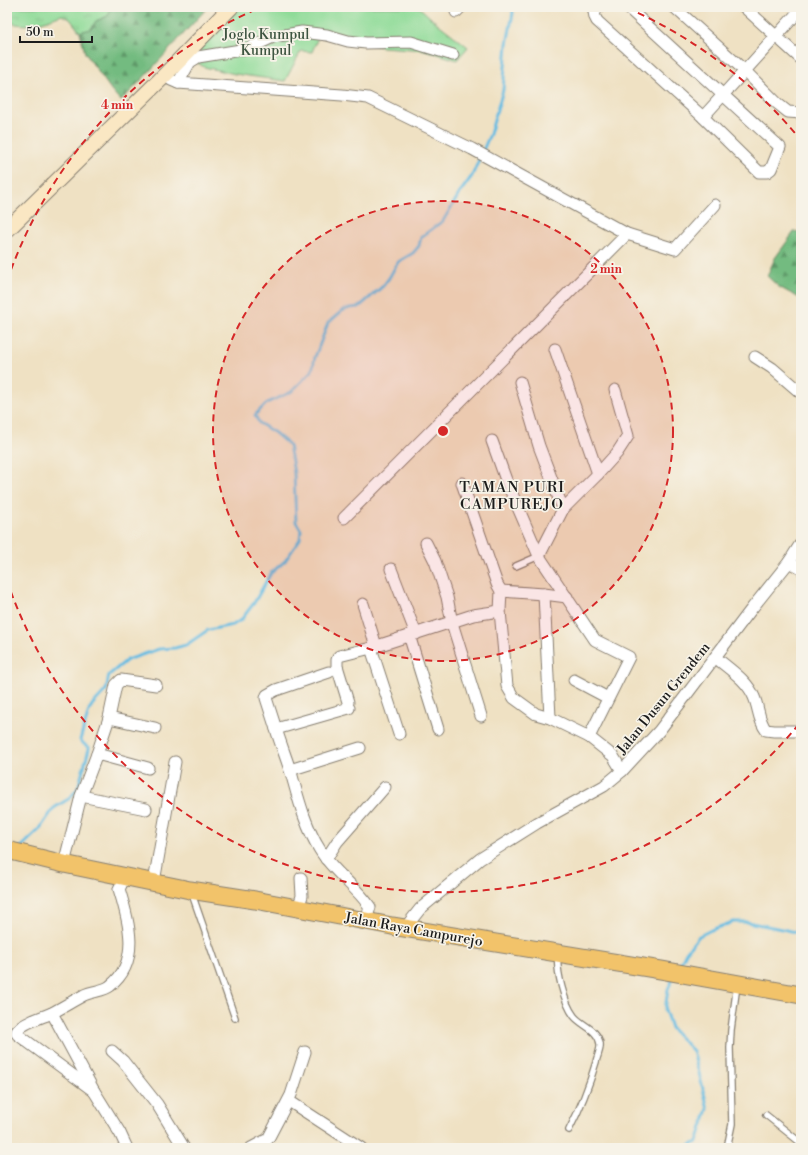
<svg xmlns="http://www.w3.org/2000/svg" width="808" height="1155" font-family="'Libre Bodoni',serif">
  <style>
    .grass { fill: url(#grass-tufts); stroke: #567c5a }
    .forest { fill: url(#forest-firs); stroke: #486c4e }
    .park { fill: #8fdb98; stroke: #567c5a }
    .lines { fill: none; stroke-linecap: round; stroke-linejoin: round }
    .stream { stroke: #65bce2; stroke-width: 3 }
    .lane-casing { stroke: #867e70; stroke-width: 8 }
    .street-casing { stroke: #867e70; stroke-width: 13 }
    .secondary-casing { stroke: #867e70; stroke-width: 17 }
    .primary-casing { stroke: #867e70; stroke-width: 19 }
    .lane { stroke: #fff; stroke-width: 5.5 }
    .street { stroke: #fff; stroke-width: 11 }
    .secondary { stroke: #fae7c3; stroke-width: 15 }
    .primary { stroke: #f2c36a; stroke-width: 17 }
    .ring { fill: none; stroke: #d62828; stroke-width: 2; stroke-dasharray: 7 5 }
    .labels { text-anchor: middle; stroke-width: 3.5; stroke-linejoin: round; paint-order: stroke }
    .park-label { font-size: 14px; fill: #3e5541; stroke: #f7f3e8 }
    .street-label { font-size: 14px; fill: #1c1c1c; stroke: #f7f3e8 }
    .neighbourhood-label { font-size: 15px; letter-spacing: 1px; fill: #1c1c1c; stroke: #f7f3e8 }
    .centre { fill: #d62828; stroke: #f7f3e8; stroke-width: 2 }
    .ring-label { font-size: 12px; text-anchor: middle; font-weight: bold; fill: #d62828; stroke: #f7f3e8; stroke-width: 3.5; stroke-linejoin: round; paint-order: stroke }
  </style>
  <defs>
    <pattern id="grass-tufts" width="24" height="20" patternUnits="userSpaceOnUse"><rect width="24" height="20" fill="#8fdb98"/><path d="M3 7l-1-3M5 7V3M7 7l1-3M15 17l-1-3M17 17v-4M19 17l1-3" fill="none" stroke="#7bbb82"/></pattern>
    <pattern id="forest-firs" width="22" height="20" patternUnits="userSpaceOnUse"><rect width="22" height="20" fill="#73bb80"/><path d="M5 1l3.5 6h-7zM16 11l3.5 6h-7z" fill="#5e9768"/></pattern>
  </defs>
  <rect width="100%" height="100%" fill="#f7f3e8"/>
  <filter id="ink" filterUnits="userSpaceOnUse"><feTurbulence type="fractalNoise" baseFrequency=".025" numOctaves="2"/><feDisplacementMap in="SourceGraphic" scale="8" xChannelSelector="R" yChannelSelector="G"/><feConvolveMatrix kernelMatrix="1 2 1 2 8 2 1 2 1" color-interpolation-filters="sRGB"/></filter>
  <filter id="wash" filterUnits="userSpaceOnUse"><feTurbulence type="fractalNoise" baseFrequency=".012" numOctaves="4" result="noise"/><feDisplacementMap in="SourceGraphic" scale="16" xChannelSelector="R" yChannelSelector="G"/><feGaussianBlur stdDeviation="0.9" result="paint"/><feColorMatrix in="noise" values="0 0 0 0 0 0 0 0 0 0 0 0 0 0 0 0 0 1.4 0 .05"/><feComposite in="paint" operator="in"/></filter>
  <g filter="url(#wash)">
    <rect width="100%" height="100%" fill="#efe1c3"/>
    <path class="grass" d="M7,7h104v1l-3,8 -12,5 -5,8 -11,3 -10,-13 -8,-4c-18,6 -36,15 -55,6z"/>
    <g class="forest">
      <polygon points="111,7 208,7 147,74 121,101 112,91 85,53 80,32 91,29 96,21 108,16"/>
      <polygon points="801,231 801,299 779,287 767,276 775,258 794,232"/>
    </g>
    <polygon class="park" points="238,7 419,7 432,19 468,47 457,60 425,50 382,47 319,35 312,52 301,51 285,81 235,74 204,67 190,58"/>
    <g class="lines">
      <g class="stream">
        <polyline points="20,848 39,830 54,808 70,798 78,788 89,749 89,747 85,745 80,740 89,711 92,705 106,690 109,675 127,660 159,649 175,648 186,645 208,630 233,625 241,620 254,603 271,573 285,561 300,539 301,530 296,522 294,473 289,445 275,433 259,423 255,415 267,403 291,392 312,371 315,357 328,323 342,311 350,308 359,307 383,286 389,278 398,262 413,253 419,246 421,237 443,221 461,191 472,176 490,134 503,90 507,44 513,13 512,7"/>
        <polyline points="7,867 13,857"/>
        <polyline points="678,968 686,952 699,936 711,930 733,922 747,922 801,933"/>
        <polyline points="673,978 668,989 665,1010 671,1028 693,1051 699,1073 708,1109 697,1142 685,1148"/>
      </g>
    </g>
  </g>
  <g filter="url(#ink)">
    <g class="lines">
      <defs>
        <g id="lane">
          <polyline points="516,566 539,556"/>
          <polyline points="192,894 235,1018"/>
          <path d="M558,955c-2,15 6,48 16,61 8,10 24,13 26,28 1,6 -3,12 -4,18 -7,24 -15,45 -27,68"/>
          <polyline points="766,1115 801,1143"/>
          <polyline points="727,1148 732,1124 730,1048 731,1030 737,985"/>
        </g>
        <g id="street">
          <polyline points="599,7 594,12 595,17 597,21 703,117 759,172 767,172 771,169 780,147 627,7"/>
          <polyline points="674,7 745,71 778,104 788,112 801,113"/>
          <polyline points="744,7 801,59"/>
          <polyline points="456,12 461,7"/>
          <polyline points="171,80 178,83 190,62 198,57 247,49 273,37 302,32 327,35 348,41 366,43 411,42 453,55"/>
          <polyline points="178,83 342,95 368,98 472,149 627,234 675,249 715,205"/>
          <polyline points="703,117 801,9"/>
          <polyline points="555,349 598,474"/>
          <polyline points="755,357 772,368 801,393"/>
          <polyline points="520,382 539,446 563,509"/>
          <polyline points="492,441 506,480 539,556 595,640 629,657 589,737"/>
          <polyline points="462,483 497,584 501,591 500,611 507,686 514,698 536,714 550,718 589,737 613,756 622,771"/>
          <polyline points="344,518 627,234"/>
          <polyline points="426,543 435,561 447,597 452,623 481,716"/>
          <polyline points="539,556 563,509 598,474 617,453 628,436 615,390"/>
          <polyline points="789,562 801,543"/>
          <polyline points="391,569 416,634"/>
          <polyline points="501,591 544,594 567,597"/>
          <polyline points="544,594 550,718"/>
          <polyline points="363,604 376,646"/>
          <polyline points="409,635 438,729"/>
          <polyline points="371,648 399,734"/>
          <path d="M715,657c14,12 32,23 39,40 5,11 4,23 12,33l8,1h26l1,-2"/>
          <polyline points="574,680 608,698"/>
          <polyline points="348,702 337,666 337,660 339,656 371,648 473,615 500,611"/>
          <path d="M349,708l-73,21c5,16 11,31 16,47 7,25 14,52 28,74 13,22 36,36 50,57l-4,14"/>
          <polyline points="109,718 155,728"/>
          <polyline points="276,729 266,698 267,695 276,690 329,672"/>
          <polyline points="97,754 148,768"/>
          <polyline points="290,770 360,748"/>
          <polyline points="81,796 146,809"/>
          <polyline points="326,859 337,842 385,787"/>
          <polyline points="64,864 81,796 97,754 109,718 116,685 121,680 156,685"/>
          <polyline points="154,882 175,762"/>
          <polyline points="298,908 302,896 301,878"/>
          <polyline points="405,928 420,909 480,859 537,823 604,786 622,771 659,731 753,607 789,562 801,569"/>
          <polyline points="52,1013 94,1091 120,1133 127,1148"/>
          <polyline points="112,1051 123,1061 157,1104 184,1148"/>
          <path d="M94,1091l-77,-57c0,-2 -1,-3 2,-5 6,-7 24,-12 33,-16 11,-6 21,-12 32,-18 8,-4 20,-4 26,-9 31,-24 19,-65 9,-97l6,-12"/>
          <polyline points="289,1101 361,1148"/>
          <polyline points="251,1148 268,1139 291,1095 305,1052"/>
        </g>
        <polyline id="secondary" points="7,230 160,80 231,7"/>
        <polyline id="primary" points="7,850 64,864 190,890 255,900 392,926 661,970 801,995"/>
      </defs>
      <use href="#lane" class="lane-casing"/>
      <use href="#street" class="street-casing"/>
      <use href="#secondary" class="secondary-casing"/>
      <use href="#primary" class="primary-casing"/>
      <use href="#lane" class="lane"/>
      <use href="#street" class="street"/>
      <use href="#secondary" class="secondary"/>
      <use href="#primary" class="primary"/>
    </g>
  </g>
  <circle cx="443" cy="431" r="230" fill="#d62828" fill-opacity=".12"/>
  <g class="ring">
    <circle cx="443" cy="431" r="230"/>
    <path d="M799 724A461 461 0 0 1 7 581M7 281A461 461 0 0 1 259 8M627 8A461 461 0 0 1 799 138"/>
  </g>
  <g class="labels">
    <g class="park-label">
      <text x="266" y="39">Joglo Kumpul<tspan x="266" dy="16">Kumpul</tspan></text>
    </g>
    <g class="street-label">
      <text transform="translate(663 698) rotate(-51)" y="5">Jalan Dusun Grendem</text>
      <text transform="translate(414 929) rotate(10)" y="5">Jalan Raya Campurejo</text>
    </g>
    <g class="neighbourhood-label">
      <text x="512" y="492">TAMAN PURI<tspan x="512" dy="17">CAMPUREJO</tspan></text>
    </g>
  </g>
  <circle cx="443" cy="431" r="6" class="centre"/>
  <g class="ring-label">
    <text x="117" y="109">4 min</text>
    <text x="606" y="273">2 min</text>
  </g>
  <rect width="808" height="1155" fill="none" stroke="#f7f3e8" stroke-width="24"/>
  <path d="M20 36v6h72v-6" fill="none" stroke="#1c1c1c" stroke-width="2"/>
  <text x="26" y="36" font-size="12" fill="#1c1c1c" stroke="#f7f3e8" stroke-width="3" paint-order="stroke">50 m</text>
</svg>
